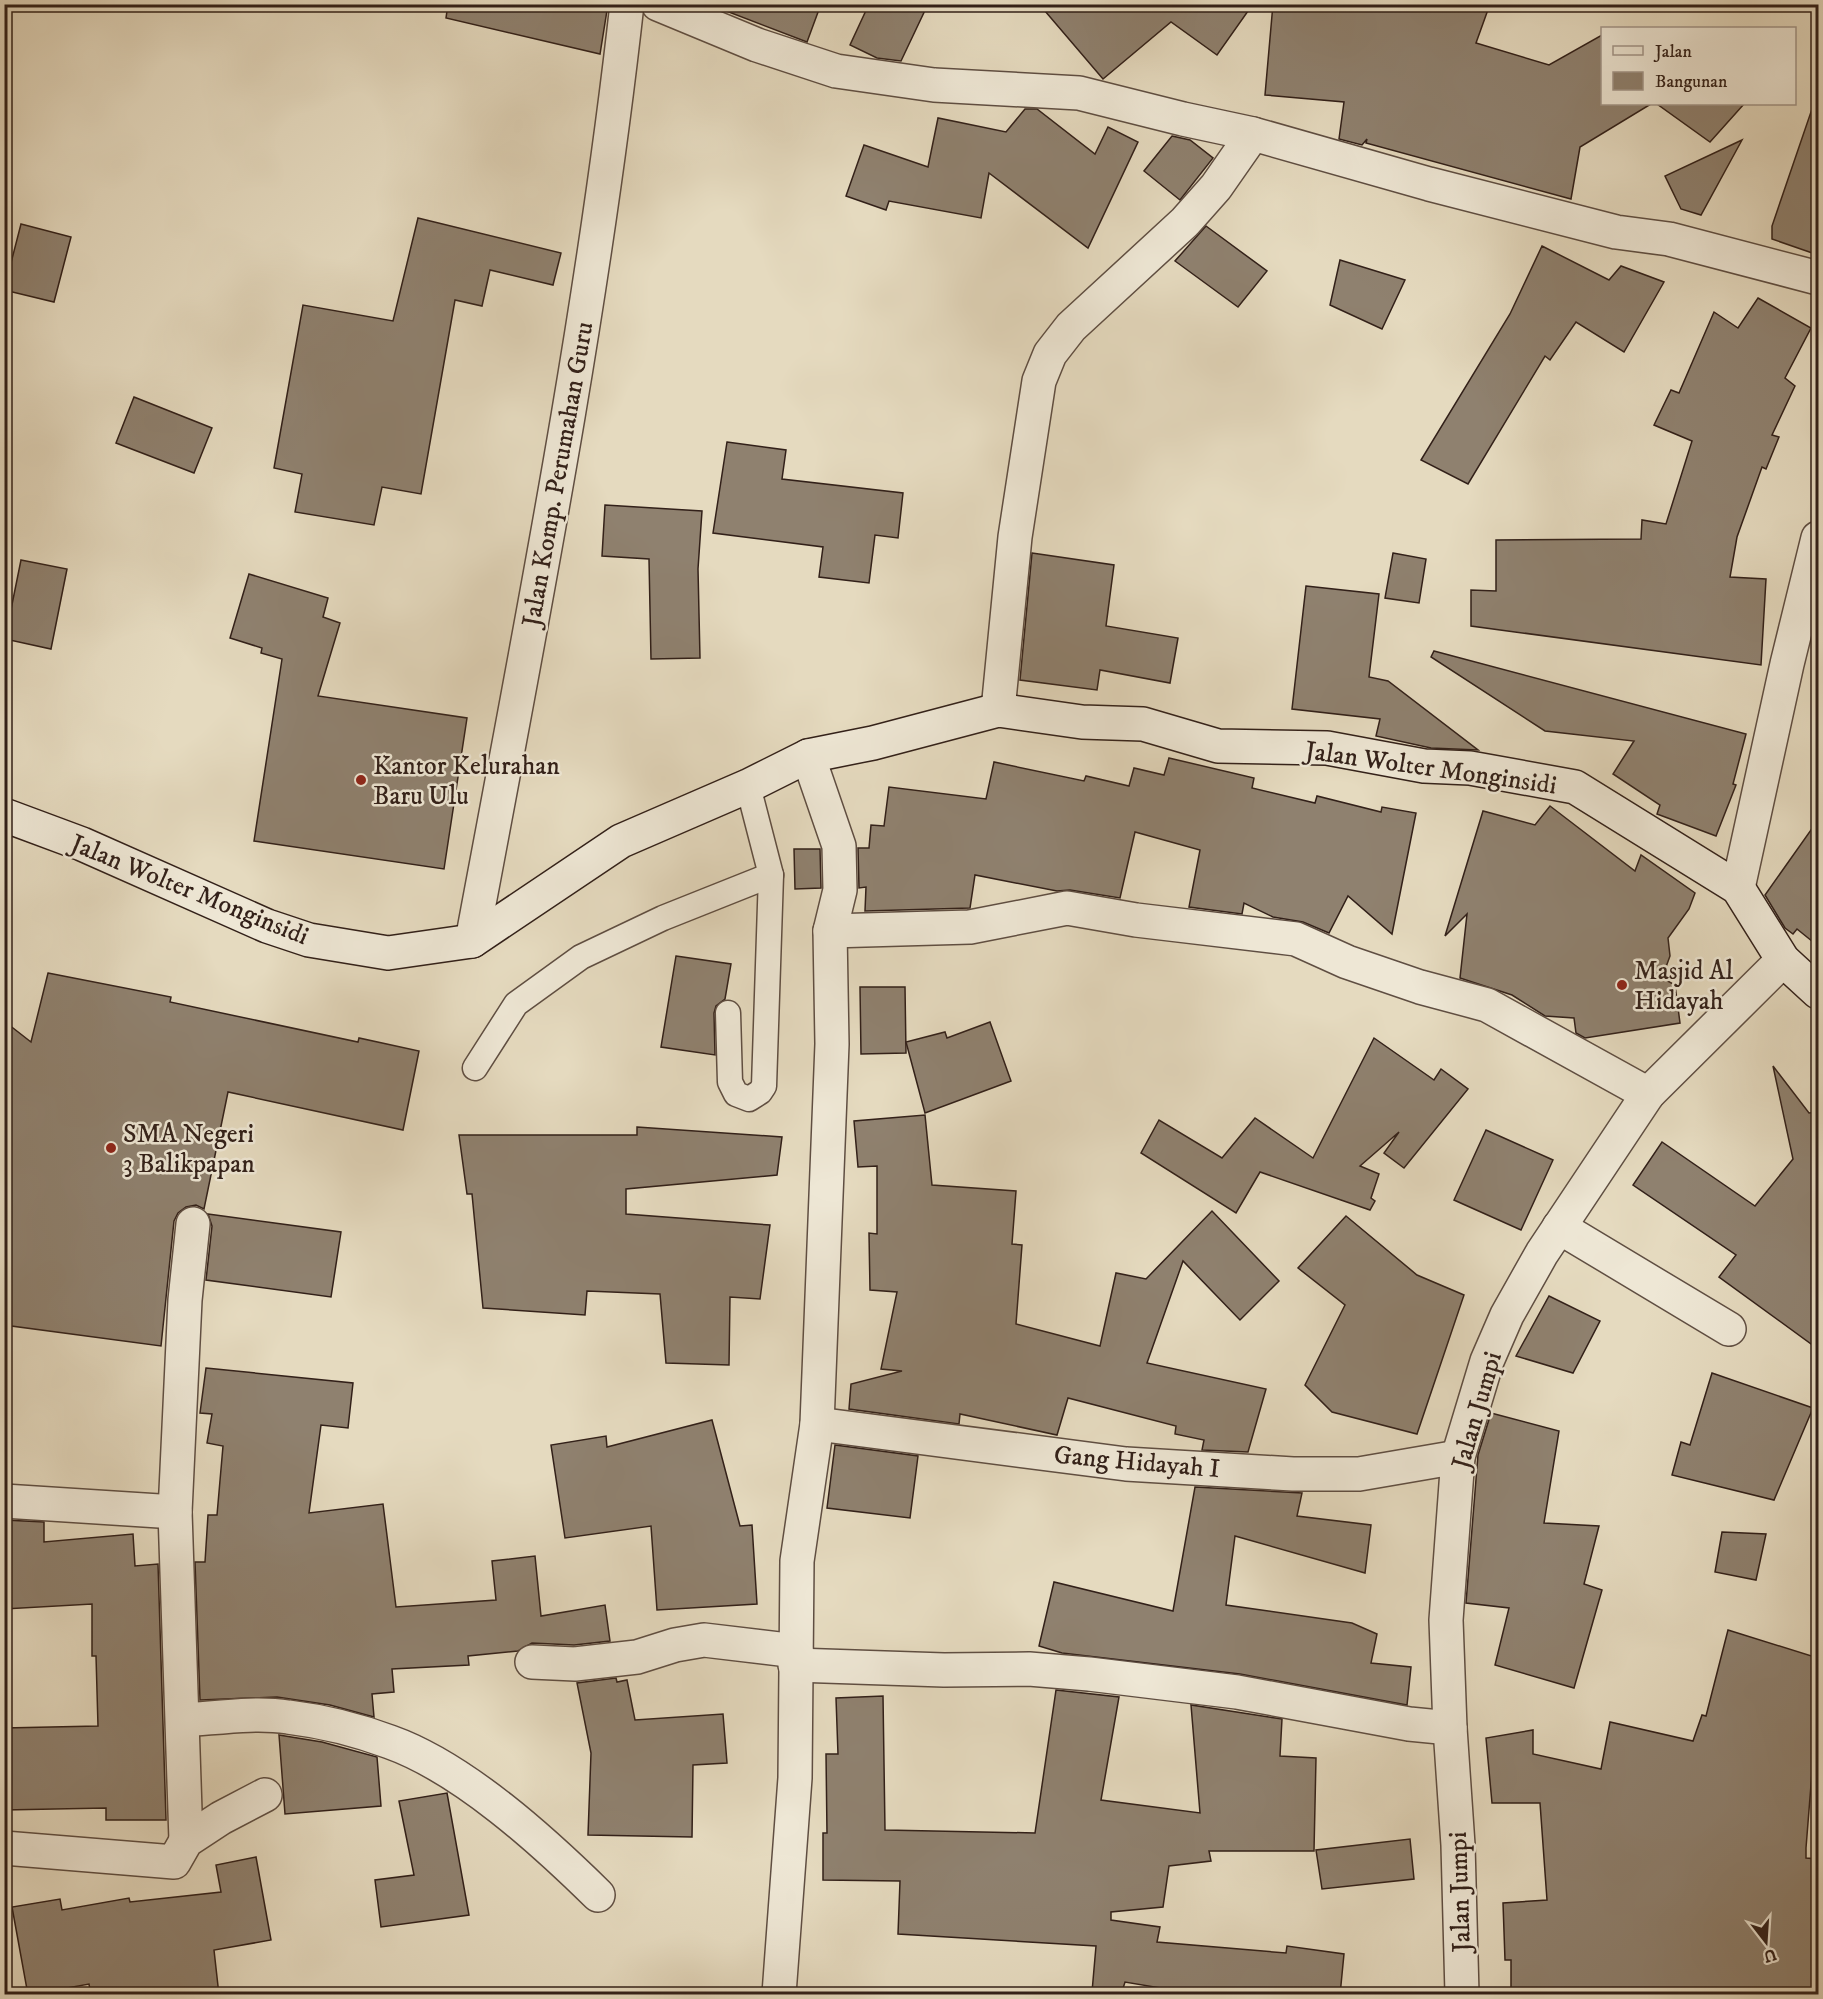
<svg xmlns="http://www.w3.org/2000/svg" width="1823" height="1999" font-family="'IM FELL DW Pica',serif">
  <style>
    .building { fill: #8f816f; stroke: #322019; stroke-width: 1.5 }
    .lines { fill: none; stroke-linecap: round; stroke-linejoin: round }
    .service-casing { stroke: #5f4e42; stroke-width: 27 }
    .minor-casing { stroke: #5f4e42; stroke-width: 36 }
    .tertiary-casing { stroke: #5f4e42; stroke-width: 36 }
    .secondary-casing { stroke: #322019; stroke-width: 36 }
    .service { stroke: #eee7d5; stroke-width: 24 }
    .minor { stroke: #eee7d5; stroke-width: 33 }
    .tertiary { stroke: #eee7d5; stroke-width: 33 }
    .secondary { stroke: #eee7d5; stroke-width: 33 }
    .poi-dot { fill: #8f2418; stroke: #eee7d5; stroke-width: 2 }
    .labels { text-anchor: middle; stroke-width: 5; stroke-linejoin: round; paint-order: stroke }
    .street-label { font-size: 26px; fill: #322019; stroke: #eee7d5 }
    .poi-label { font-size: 26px; fill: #322019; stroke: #eee7d5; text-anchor: start }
  </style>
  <rect width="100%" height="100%" fill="#e5dabf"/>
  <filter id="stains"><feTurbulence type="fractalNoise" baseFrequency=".00333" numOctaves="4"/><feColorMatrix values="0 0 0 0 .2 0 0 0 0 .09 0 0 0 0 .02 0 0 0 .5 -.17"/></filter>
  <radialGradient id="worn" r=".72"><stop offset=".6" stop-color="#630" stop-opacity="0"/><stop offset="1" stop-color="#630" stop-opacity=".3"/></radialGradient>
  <g class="building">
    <polygon points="448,4 608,4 600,54 446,18"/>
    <polygon points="708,4 821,4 807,42"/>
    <polygon points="869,4 928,4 901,61 877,58 850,45"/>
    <polygon points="1039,4 1253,4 1217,55 1171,22 1103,79"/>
    <polygon points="1273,4 1490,4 1476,43 1549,65 1602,35 1602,104 1651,104 1580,147 1571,199 1366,143 1367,139 1362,145 1339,139 1344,102 1265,95"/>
    <polygon points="1657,104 1744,104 1710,142"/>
    <polygon points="1813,106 1818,107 1818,255 1772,239 1772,226"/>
    <polygon points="1025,109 1037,109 1095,154 1108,127 1138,142 1088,248 989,173 981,218 889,201 886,210 846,196 864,145 928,167 938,118 1006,132"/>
    <polygon points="1172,136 1190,140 1213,158 1180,200 1144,171"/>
    <polygon points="1742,140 1701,215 1681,209 1665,176"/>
    <polygon points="418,218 561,253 553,285 490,270 482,306 455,300 421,494 382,487 374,525 295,512 302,474 274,468 303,305 393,321"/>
    <polygon points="21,224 71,237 54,302 4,290"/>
    <polygon points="1206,226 1267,271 1238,307 1175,261"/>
    <polygon points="1542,246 1609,280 1621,266 1664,282 1624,352 1576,322 1550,360 1545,356 1468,484 1421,460 1510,314"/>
    <polygon points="1340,260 1405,280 1382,329 1330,305"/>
    <polygon points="1758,298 1811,328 1785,378 1795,386 1772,435 1779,437 1766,469 1762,467 1737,537 1730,577 1766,579 1761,665 1471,626 1471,590 1496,591 1496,540 1641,539 1642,520 1666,524 1692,441 1654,425 1671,390 1679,393 1714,312 1738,328"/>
    <polygon points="134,397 212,428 194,473 116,443"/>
    <polygon points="727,442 786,450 782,479 903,493 898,538 875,535 869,583 819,577 823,547 713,533"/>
    <polygon points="605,505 702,511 698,569 700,658 651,659 649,559 602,556"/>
    <polygon points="1032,553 1114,565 1106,626 1178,638 1170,683 1100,670 1097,690 1020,680"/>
    <polygon points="1393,553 1426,559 1419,603 1385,598"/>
    <polygon points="21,560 67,569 51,649 5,639"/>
    <polygon points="249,574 328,598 323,617 340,623 318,696 467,718 444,869 254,841 282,659 261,653 262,648 230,638"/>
    <polygon points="1306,586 1379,594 1369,677 1388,681 1478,750 1431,748 1376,736 1380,719 1292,709"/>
    <polygon points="1434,651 1746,734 1733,784 1736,785 1716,836 1657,814 1660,805 1613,774 1634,741 1545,731 1431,657"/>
    <polygon points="1169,758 1254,778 1252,788 1315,803 1317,796 1381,812 1382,807 1416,813 1392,934 1348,896 1329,933 1303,922 1273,917 1244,903 1242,914 1189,907 1200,850 1135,832 1120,898 1070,890 1057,891 975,875 970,908 865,911 866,887 859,888 858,848 869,848 871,825 884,826 889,787 986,799 994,762 1084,781 1086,776 1129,786 1134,768 1164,775"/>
    <polygon points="1550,806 1635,871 1641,855 1695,893 1689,909 1668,938 1670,956 1662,978 1675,985 1680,1023 1585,1038 1576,1033 1574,1018 1545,1016 1512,995 1460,978 1467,914 1445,936 1483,811 1535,825"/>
    <polygon points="1818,820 1818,946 1797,929 1793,934 1785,928 1765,895"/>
    <polygon points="794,849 820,849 821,888 795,889"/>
    <polygon points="676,956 731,964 725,999 716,1006 714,1013 715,1055 661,1047"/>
    <polygon points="48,973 171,997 170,1002 358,1042 359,1038 419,1051 403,1130 228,1092 204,1209 196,1205 186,1207 178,1213 174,1221 161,1346 4,1325 4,1021 31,1042"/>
    <polygon points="860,987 905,987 906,1053 861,1054"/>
    <polygon points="990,1022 1011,1081 925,1113 906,1042 945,1032 947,1038"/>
    <polygon points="1374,1038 1434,1080 1441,1069 1468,1089 1404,1168 1384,1153 1399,1132 1360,1166 1379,1174 1371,1198 1375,1201 1370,1210 1260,1172 1236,1213 1141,1153 1159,1120 1222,1158 1255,1118 1313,1158"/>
    <polygon points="1773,1066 1809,1113 1818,1112 1818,1349 1719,1277 1736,1255 1633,1185 1662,1142 1755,1206 1793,1159"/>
    <polygon points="925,1115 932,1185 1016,1191 1012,1244 1022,1245 1016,1324 1100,1346 1116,1273 1146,1279 1212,1211 1279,1281 1240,1320 1183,1261 1147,1363 1266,1389 1248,1452 1202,1450 1204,1440 1175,1434 1176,1426 1068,1398 1057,1435 960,1414 959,1424 849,1409 851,1384 902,1371 881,1369 897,1292 870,1290 869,1233 877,1234 877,1166 858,1167 854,1121"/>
    <polygon points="637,1127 782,1137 777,1175 626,1189 626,1214 770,1225 760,1299 730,1297 729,1365 666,1363 660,1294 587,1291 585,1315 483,1308 472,1194 467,1194 459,1135 637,1135"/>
    <polygon points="1486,1130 1553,1160 1521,1230 1454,1200"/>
    <polygon points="208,1214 341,1232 331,1297 206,1280 212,1226"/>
    <polygon points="1346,1216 1417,1275 1464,1295 1417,1434 1332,1412 1305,1385 1345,1305 1298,1268"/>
    <polygon points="1549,1296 1600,1321 1573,1373 1516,1356"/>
    <polygon points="206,1368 353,1383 348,1428 321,1425 309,1513 383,1504 396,1607 496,1600 492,1561 535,1556 541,1616 605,1605 610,1641 574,1645 532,1643 518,1651 468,1656 469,1665 392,1669 394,1692 372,1694 374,1717 330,1705 277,1697 200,1700 195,1562 205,1562 208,1515 217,1515 223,1446 207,1443 212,1414 200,1413"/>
    <polygon points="1712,1373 1813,1408 1774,1500 1672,1475 1681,1442 1690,1445"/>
    <polygon points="1491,1413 1559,1431 1544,1523 1599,1526 1584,1584 1602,1590 1574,1688 1495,1665 1509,1608 1466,1603 1478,1455"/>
    <polygon points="712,1420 740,1526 752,1525 757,1604 657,1610 651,1526 565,1538 551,1445 606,1436 607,1447"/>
    <polygon points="835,1445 918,1456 910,1518 827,1508"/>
    <polygon points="1195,1487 1302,1493 1297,1516 1371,1525 1365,1573 1235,1536 1226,1605 1352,1623 1377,1634 1371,1663 1411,1667 1407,1705 1240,1674 1062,1653 1039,1646 1054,1582 1173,1611"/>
    <polygon points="4,1520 44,1522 44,1542 133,1534 135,1566 158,1564 166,1820 106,1820 106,1808 4,1810 4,1728 98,1726 96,1656 92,1656 92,1604 4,1609"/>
    <polygon points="1722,1532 1766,1534 1756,1580 1715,1572"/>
    <polygon points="1728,1630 1818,1658 1818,1748 1814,1747 1806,1848 1806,1858 1818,1859 1818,1995 1511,1995 1511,1960 1505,1960 1503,1903 1547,1900 1540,1803 1492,1803 1486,1738 1533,1730 1533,1754 1601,1769 1610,1722 1693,1741 1702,1715 1706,1716"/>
    <polygon points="616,1678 617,1682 627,1680 635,1720 723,1714 727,1763 693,1765 692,1837 588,1835 591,1753 577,1683"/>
    <polygon points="1056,1690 1119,1697 1101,1800 1200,1813 1191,1705 1282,1719 1280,1756 1316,1758 1314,1851 1209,1851 1211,1861 1169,1866 1163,1907 1111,1912 1111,1920 1160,1927 1157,1942 1286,1953 1287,1946 1344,1954 1340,1995 1202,1995 1125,1982 1121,1995 1092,1992 1096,1946 898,1934 900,1881 823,1880 823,1833 827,1833 826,1754 838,1754 836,1698 883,1696 885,1830 1035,1833"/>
    <polygon points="279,1735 322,1742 377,1757 381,1806 285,1814"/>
    <polygon points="447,1793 469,1915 381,1927 375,1880 414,1875 399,1801"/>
    <polygon points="1410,1839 1414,1879 1322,1889 1316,1850"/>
    <polygon points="256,1857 271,1940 214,1950 219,1995 91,1995 89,1984 28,1995 12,1907 60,1899 62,1910 129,1898 130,1902 221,1892 216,1865"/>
  </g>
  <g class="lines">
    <defs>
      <g id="service">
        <polyline points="728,1013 730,1082 736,1094 749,1099 760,1092 764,1086 771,875 748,786"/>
        <polyline points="475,1068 516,1004 581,957 663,918 771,875"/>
      </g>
      <g id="minor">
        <polyline points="658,4 757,45 836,71 934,85 1079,93 1183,119 1253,134 1429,184 1616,232 1669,239 1818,278"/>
        <polyline points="998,710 1015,537 1039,381 1050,354 1071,327 1185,222 1216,187 1253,134"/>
        <polyline points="1738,888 1787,664 1818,538"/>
        <polyline points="830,931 970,927 1067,908 1136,920 1296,939 1347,962 1420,987 1487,1005 1648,1094"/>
        <path d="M472,941c58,-311 120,-622 155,-937"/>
        <polyline points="1559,1227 1729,1329"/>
        <polyline points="817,1424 1126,1464 1293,1474 1359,1474 1458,1457"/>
        <polyline points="4,1501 175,1512"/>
        <polyline points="532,1662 575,1664 637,1657 675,1645 704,1640 796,1651"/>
        <polyline points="795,1665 944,1670 1029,1669 1089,1674 1237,1692 1409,1724 1450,1728"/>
        <path d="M183,1720c34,-2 71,-8 105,-3 33,4 70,13 102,25 73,26 153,99 208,153"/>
        <polyline points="186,1841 175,1512 185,1300 193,1224"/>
        <polyline points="4,1848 174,1862 186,1841 221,1818 265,1795"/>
        <polyline points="779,1994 795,1778 797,1561 817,1424 832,1044 830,931 840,890 839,846 808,756"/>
      </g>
      <polyline id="tertiary" points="1462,1994 1458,1845 1450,1728 1446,1620 1458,1457 1487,1361 1507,1315 1542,1253 1648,1094 1783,960"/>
      <polyline id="secondary" points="4,815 82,844 267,926 309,940 388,953 472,941 621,841 748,786 808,756 873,743 998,710 1082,722 1143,724 1218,746 1327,748 1424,766 1470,768 1575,787 1738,888 1783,960 1818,992"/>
    </defs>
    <use href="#service" class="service-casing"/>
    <use href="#minor" class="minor-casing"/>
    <use href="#tertiary" class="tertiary-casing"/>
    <use href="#secondary" class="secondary-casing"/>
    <use href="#service" class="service"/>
    <use href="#minor" class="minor"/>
    <use href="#tertiary" class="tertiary"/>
    <use href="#secondary" class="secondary"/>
  </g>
  <g class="poi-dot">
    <circle cx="361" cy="780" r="6"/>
    <circle cx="1622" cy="985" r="6"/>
    <circle cx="111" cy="1148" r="6"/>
  </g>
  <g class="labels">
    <g class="street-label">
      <text transform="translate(557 474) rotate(-80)" y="9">Jalan Komp. Perumahan Guru</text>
      <text transform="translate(1431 767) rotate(8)" y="9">Jalan Wolter Monginsidi</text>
      <text transform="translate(190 889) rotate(22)" y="9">Jalan Wolter Monginsidi</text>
      <text transform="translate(1476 1410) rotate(-74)" y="9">Jalan Jumpi</text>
      <text transform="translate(1137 1461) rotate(5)" y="9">Gang Hidayah I</text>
      <text transform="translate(1459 1892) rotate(-92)" y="9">Jalan Jumpi</text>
    </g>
    <g class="poi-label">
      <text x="373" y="774">Kantor Kelurahan<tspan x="373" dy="30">Baru Ulu</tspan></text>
      <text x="1634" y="979">Masjid Al<tspan x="1634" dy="30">Hidayah</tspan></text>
      <text x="123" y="1142">SMA Negeri<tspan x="123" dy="30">3 Balikpapan</tspan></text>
    </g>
  </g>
  <rect width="1823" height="1999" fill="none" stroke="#e5dabf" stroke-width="24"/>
  <rect x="6" y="6" width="1811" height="1987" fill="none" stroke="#322019" stroke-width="3"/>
  <rect x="12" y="12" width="1799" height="1975" fill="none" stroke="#322019" stroke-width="1.5"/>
  <rect x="1601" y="27" width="195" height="78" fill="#eee7d5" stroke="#a3978a" stroke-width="1.5"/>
  <rect x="1613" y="46" width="30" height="9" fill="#eee7d5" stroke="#a3978a" stroke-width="1.5"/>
  <text x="1655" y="57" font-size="18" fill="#322019">Jalan</text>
  <rect x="1613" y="72" width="30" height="18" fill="#8f816f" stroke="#a3978a" stroke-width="1.5"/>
  <text x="1655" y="87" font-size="18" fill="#322019">Bangunan</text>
  <g transform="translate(1766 1942) rotate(163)" stroke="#eee7d5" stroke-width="4.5" paint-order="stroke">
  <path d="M0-4.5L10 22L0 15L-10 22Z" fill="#322019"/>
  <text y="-9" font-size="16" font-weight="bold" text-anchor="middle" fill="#322019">U</text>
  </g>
  <rect width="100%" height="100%" filter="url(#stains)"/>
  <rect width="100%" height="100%" fill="url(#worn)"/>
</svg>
